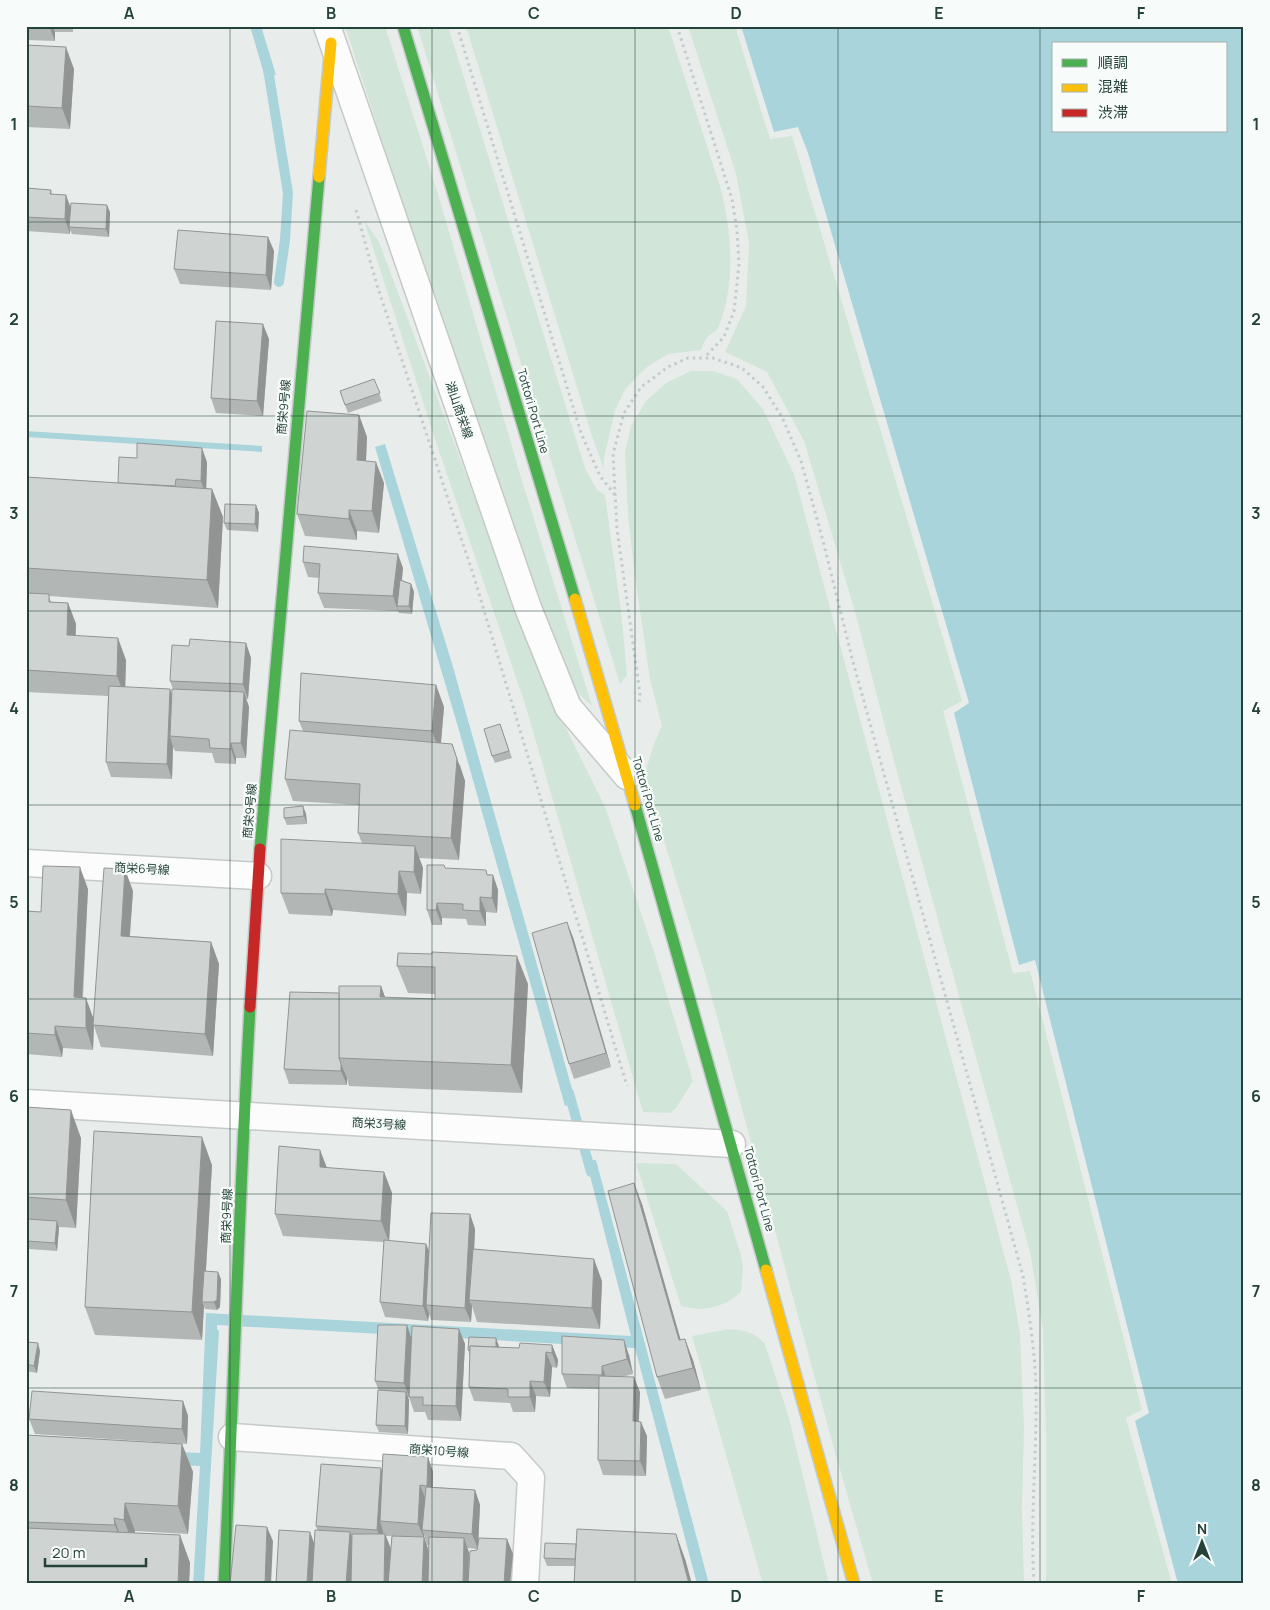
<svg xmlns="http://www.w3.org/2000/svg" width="1270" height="1610" font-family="Manrope,'Noto Sans JP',sans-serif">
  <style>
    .grass { fill: #d1e6d8 }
    .water { fill: #a9d4db; fill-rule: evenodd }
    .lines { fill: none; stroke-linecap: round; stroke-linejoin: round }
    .stream { stroke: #a9d4db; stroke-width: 10 }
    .street-casing { stroke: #c5cac8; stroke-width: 29 }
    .fast-casing { stroke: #c3cbc8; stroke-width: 14 }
    .slow-casing { stroke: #c3cbc8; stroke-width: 14 }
    .jam-casing { stroke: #c3cbc8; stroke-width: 14 }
    .path { stroke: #c3ccca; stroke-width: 3; stroke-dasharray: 2.5 4; stroke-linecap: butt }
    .street { stroke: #fcfcfc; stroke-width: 26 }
    .fast { stroke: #4caf50; stroke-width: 11 }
    .slow { stroke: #ffc107; stroke-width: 11 }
    .jam { stroke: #c62828; stroke-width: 11 }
    .wall { fill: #b2b6b5; fill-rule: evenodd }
    .shaded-wall { fill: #919493 }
    .building { fill: #cfd4d2; stroke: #919493 }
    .grid { fill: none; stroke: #24423a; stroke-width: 1; stroke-opacity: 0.55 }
    .labels { text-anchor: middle; stroke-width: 4.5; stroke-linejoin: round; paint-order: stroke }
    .street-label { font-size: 12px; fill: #24423a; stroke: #f7fbf9 }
    .neatline { fill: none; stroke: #24423a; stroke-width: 2 }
    .grid-label { font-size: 16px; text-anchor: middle; font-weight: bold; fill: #24423a }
  </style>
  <rect width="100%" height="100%" fill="#e8edeb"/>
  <g class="grass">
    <polygon points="345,26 385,26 438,194 520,474 592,706 576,691 547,625 403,206"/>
    <polygon points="417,26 448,26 585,468 597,490 605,495 621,611 627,675 620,684"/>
    <path d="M466,26h202l52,160c12,45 16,96 -1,140 -2,6 -10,8 -13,13 -2,3 -4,7 -5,11l-33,4 -21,13 -21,21 -11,22 -11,48v11l-12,-33z"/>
    <polygon points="688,26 735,26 770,139 792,136 962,701 943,711 1013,973 1030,971 1142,1410 1126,1418 1172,1584 1046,1584 1046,1439 1043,1329 1030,1252 892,754 856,615 804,441 767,372 725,352 746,306 749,243 736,174"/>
    <polygon points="364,220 379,242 509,589 555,706 606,809 654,952 693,1081 676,1108 670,1113 643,1112 526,707 433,433"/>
    <polygon points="691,371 713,371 737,379 763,409 794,474 1011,1280 1020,1334 1024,1429 1022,1508 1024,1584 873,1584 833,1445 707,980 644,776 654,744 662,726 650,679 635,577 628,516 625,452 631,426 646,401 666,383"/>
    <path d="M636,1163l40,1 51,47 14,44 2,13 -2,24c-18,16 -37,20 -60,14z"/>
    <path d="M729,1329c15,1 26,3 36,15l24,74 40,166h-66l-71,-248z"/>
  </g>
  <g class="water">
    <polygon points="250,26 261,26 276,75 264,74"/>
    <path d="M741,26h503v1558h-66l-43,-163 14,-8 -114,-453 -16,5 -65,-252 15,-10 -161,-550 -10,-26 -24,5zM1054,44h172v87h-172z"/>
    <polygon points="26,431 262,446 262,452 26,437"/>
    <polygon points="385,444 453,667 576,1103 565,1106 456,720 375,447"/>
    <polygon points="586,1160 596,1160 709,1584 697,1584 635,1348 217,1325 217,1329 219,1331 204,1584 193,1584 200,1466 26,1457 26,1445 200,1453 206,1313 631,1336"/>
  </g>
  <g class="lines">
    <g class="stream">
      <polyline points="267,63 288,193 285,240 279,282"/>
      <polyline points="569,1093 591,1172"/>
    </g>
    <defs>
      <g id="street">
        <polyline points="327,26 528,608 568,707 627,776"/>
        <polyline points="26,863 258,876"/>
        <polyline points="26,1103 732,1144"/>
        <polyline points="232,1437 511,1456 531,1478 525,1584"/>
      </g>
      <g id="fast">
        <polyline points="403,26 575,599"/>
        <polyline points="635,805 766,1270"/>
        <polyline points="260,849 319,177"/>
        <path d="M224,1584c10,-192 15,-385 26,-577"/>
      </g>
      <g id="slow">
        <polyline points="319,177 331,43"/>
        <polyline points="575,599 635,805"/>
        <polyline points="766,1270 854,1584"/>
      </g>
      <polyline id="jam" points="250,1007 260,849"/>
    </defs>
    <use href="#street" class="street-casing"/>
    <use href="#fast" class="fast-casing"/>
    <use href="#slow" class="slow-casing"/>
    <use href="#jam" class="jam-casing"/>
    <g class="path">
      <polyline points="457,26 581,433 600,476 615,495"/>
      <polyline points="677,26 732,199 737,230 739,265 734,311 724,337 705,357"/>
      <polyline points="356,210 377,285 474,577 627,1086"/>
      <path d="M639,702l1,-8 -23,-165 -4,-75 11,-41 17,-26 27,-20 20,-9h25l29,10 21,19 19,30 19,44 22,80 30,121 170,614c6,37 12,75 13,113 1,65 -6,130 -2,195"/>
    </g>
    <use href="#street" class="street"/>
    <use href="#fast" class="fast"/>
    <use href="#slow" class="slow"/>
    <use href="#jam" class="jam"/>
  </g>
  <g class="wall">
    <polygon points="26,26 73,26 73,32 55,32 55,41 26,40"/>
    <polygon points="26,45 74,69 70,129 26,127"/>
    <polygon points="26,188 51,190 52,194 66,195 71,208 110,212 109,237 72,234 70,230 70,234 26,231"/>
    <polygon points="268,237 274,251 271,290 180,284 174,269"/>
    <polygon points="269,339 263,416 216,413 211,398"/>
    <polygon points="374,379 382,401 348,413 340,391"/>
    <polygon points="359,415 367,437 366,461 384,483 379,533 357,531 357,540 305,536 297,514"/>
    <polygon points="207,462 206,488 212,489 223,517 218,608 49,596 51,602 68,603 76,624 76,636 126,660 125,687 172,695 173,689 170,681 189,646 246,643 251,658 248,699 246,699 249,707 246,758 236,758 236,764 215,763 212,753 175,751 173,747 172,779 111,777 106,762 108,696 26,692 26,477 118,483"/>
    <polygon points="256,505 259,513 258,532 227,530 224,523"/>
    <polygon points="303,562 403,568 402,580 411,584 414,592 412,614 399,613 398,611 324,608 318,593 319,578 308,577"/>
    <polygon points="436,685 444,707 441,743 460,765 465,781 459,860 419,858 423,868 421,894 407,893 406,916 333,910 332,916 289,914 281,893 362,843 358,833 359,805 293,801 285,779 303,731 299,721"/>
    <polygon points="500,724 512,758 495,763 492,756"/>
    <polygon points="303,806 306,814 307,824 287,825 284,818"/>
    <polygon points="444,865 445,868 493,875 498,890 497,913 486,912 486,926 468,925 466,919 442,918 442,925 432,925 427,910"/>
    <polygon points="88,889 83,998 94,1020 133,891 130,936 211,942 219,964 213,1056 101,1047 94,1026 93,1050 63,1048 62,1057 26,1054 26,911 41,912"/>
    <polygon points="573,937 611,1067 574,1079 569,1064"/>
    <polygon points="398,953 528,984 522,1093 349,1086 347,1078 347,1085 289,1084 284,1069 339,993 381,986 385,997 435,999 435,994 408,993 397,966"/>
    <polygon points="26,1107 81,1138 76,1228 59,1227 59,1228 57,1251 29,1249 27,1241 27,1225 26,1225"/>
    <polygon points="320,1150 327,1168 384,1172 392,1193 389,1241 426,1244 429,1251 470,1214 475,1229 474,1249 602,1281 600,1329 477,1322 472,1306 471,1322 431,1320 429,1314 428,1321 385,1317 380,1302 384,1242 283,1236 275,1214"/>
    <polygon points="212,1165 206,1271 221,1279 220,1307 217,1310 205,1309 204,1306 202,1340 95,1335 85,1307"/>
    <polygon points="642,1204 680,1340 693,1360 701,1390 665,1399 657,1377"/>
    <polygon points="459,1329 465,1344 461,1421 428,1420 425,1412 414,1412 409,1397 408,1397 409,1400 408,1434 379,1432 376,1425 379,1391 375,1381 411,1338"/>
    <polygon points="552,1345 558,1360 557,1368 552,1367 550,1397 536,1396 535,1412 513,1412 510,1403 474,1401 469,1387 470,1356 468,1350 499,1346 499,1347 519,1348"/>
    <polygon points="26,1349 40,1351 37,1373 26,1371"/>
    <polygon points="629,1355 633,1374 622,1377 640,1392 639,1421 647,1436 646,1476 603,1475 598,1460 599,1389 567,1388 562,1374"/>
    <polygon points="183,1401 188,1416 187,1444 35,1434 29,1419"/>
    <polygon points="26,1435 182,1444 193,1472 188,1534 135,1531 135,1533 180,1535 190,1563 189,1584 26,1584"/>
    <path d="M383,1454l45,3 5,15v15l42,3 5,15 -2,37 1,-4 28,1 6,15 -3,30h-82v-12v12h-152l3,-54 31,2 4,11 1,-13 3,1 -2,-5 5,-62 60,4 1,4zM424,1535l3,10h2v6l-5,-14zM386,1536h6l-2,17 1,-4zM468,1548l9,1v1l-7,1 -1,28v-26z"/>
    <polygon points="676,1534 686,1562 575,1566 547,1566 544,1558 576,1544"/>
  </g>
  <g class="shaded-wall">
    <polygon points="49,26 53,26 55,32 55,41"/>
    <polygon points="66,47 74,69 70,129 62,108"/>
    <polygon points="66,195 71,210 69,227 70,230 70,234 65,219"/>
    <polygon points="107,205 110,212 109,237 106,229"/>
    <polygon points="268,237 274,251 271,290 266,275"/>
    <polygon points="263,324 269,339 263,416 257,401"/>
    <polygon points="359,415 367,437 365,482 357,460"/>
    <polygon points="202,448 207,462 206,496 201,481"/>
    <polygon points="376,462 384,483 379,533 372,511"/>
    <polygon points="212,489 223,517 218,608 207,580"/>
    <polygon points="256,505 259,513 258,532 255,524"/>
    <polygon points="349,510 357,531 357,540 349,519"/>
    <polygon points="398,554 403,568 399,606 397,606 398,611 393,596"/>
    <polygon points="411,584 414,592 412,614 409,606"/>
    <polygon points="68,603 76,624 74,657 67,635"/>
    <polygon points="118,638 126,660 125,697 117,676"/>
    <polygon points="246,643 251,658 248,699 243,684"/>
    <polygon points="436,685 444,707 440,753 432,731"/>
    <polygon points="170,689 175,704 170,736 173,747 172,779 167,764"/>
    <polygon points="244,692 249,707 246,758 241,743"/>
    <polygon points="231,743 236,758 236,764 231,749"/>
    <polygon points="452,744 465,781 459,860 451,838"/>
    <polygon points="303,806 306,814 307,824 304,816"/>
    <polygon points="415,846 423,868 421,894 414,872"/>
    <polygon points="80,867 88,889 81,1019 74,997"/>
    <polygon points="125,869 133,891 128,957 121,936"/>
    <polygon points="399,871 407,893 406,916 398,894"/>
    <polygon points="493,875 498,890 497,913 492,898"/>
    <polygon points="325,889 333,910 332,916 325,894"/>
    <polygon points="480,897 486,912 486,926 480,911"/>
    <polygon points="437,903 442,918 442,925 436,910"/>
    <polygon points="567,922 573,937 611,1067 606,1053"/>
    <polygon points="211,942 219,964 213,1056 205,1034"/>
    <polygon points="517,956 528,984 522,1093 511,1065"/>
    <polygon points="381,986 391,1014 380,997"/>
    <polygon points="86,998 94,1020 93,1050 86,1028"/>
    <polygon points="55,1026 63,1048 62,1057 55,1035"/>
    <polygon points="341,1064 347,1078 347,1085 341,1071"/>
    <polygon points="71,1110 81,1138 76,1228 66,1200"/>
    <polygon points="202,1137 212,1165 204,1302 202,1302 204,1306 202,1340 192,1312"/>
    <polygon points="320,1150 328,1171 320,1167"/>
    <polygon points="384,1172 392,1193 389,1242 381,1221"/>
    <polygon points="634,1183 642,1204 687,1362 679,1340"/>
    <polygon points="470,1214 475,1229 472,1300 469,1300 472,1306 471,1322 465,1308"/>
    <polygon points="57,1221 59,1228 57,1251 55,1243"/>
    <polygon points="426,1244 432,1259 426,1305 429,1314 428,1321 423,1306"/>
    <polygon points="594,1259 602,1281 600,1329 592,1308"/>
    <polygon points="218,1272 221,1279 220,1307 217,1310 214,1302"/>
    <polygon points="407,1325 412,1340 409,1397 404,1383"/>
    <polygon points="459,1329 465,1344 461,1421 456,1406"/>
    <polygon points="496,1338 499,1346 498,1358 496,1351"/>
    <polygon points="685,1339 693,1360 701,1390 693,1368"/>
    <polygon points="624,1340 629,1355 633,1374 627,1359"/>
    <polygon points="38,1343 40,1351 37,1373 34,1366"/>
    <polygon points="552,1345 558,1360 557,1368 552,1353"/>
    <polygon points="546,1352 552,1367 550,1397 544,1382"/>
    <polygon points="602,1366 607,1380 607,1390 602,1375"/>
    <polygon points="634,1377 640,1392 638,1436 633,1421"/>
    <polygon points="530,1381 536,1396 535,1412 530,1397"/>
    <polygon points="406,1392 409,1400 408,1434 405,1426"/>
    <polygon points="183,1401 188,1416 187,1444 182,1429"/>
    <polygon points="641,1422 647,1436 646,1476 640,1461"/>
    <polygon points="182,1444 193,1472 188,1534 178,1506"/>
    <polygon points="428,1457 433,1472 432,1501 427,1486"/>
    <polygon points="381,1468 386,1483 380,1521 383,1531 383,1545 377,1530"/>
    <polygon points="420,1485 426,1500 422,1530 424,1535 424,1538 418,1524"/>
    <polygon points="475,1490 480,1505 478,1549 472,1534"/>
    <polygon points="125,1503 135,1531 134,1548 124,1520"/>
    <polygon points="114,1518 124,1546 125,1553 115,1525"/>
    <polygon points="267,1527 273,1541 271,1584 265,1584"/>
    <polygon points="310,1532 315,1546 314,1584 307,1584"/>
    <polygon points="350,1532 355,1547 353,1584 346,1584"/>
    <polygon points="385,1534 391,1549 390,1584 384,1584"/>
    <polygon points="676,1534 686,1562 692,1584 689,1584"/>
    <polygon points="180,1535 190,1563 189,1584 178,1584"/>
    <polygon points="424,1537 429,1552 428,1584 422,1584"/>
    <polygon points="464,1538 469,1553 468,1584 463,1584"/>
    <polygon points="507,1539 513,1554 510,1584 504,1584"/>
  </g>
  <g class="building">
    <polygon points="26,45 66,47 62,108 26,106"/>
    <polygon points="26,188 51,190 50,194 66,195 65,219 26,217"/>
    <polygon points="71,203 107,205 106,229 69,227"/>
    <polygon points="178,230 268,237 266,275 174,269"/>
    <polygon points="216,321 263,324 257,401 211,398"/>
    <polygon points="374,379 380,393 345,405 340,391"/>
    <polygon points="307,411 359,415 357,460 376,462 372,511 349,510 349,519 297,514"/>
    <polygon points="137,443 202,448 201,481 176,479 175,486 118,483 119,457 137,458"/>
    <polygon points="26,477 212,489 207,580 26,568"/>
    <polygon points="225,504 256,505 255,524 224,523"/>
    <polygon points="304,546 398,554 393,596 318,593 320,564 303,562"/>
    <polygon points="400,580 411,584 409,606 397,606"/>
    <polygon points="26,593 49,594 49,602 68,603 67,635 118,638 117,676 26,670"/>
    <polygon points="190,639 246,643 243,684 170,681 172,645 189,646"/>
    <polygon points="301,673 436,685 432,731 299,721"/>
    <polygon points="109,686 170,689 167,764 106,762"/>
    <polygon points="172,689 244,692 241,743 231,743 231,749 210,748 209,739 170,736"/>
    <polygon points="500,724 509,751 492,756 484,729"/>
    <polygon points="290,730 452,744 457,759 451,838 358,833 360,784 285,779"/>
    <polygon points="303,806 304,816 284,818 284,808"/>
    <polygon points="281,839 415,846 414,872 399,871 398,894 325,889 325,894 281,893"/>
    <polygon points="427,865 444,865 445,868 486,870 487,875 493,875 492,898 480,897 480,911 463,910 463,904 437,903 436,910 427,910"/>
    <polygon points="43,866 80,867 74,997 86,998 86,1028 55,1026 55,1035 26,1033 26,911 41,912"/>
    <polygon points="104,868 125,869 121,936 211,942 205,1034 93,1025"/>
    <polygon points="567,922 606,1053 569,1064 532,933"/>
    <polygon points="432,952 517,956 511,1065 339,1058 339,986 381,986 380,997 435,999 435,967 397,966 398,953 432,954"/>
    <polygon points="290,992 339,993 339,1058 341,1064 341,1071 284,1069"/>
    <polygon points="26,1107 71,1110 66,1200 26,1197"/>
    <polygon points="94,1131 202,1137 192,1312 85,1307"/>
    <polygon points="279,1146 320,1150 320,1167 384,1172 381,1221 275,1214"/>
    <polygon points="634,1183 679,1340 685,1339 693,1368 657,1377 608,1191"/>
    <polygon points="431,1213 470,1214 465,1308 426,1305"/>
    <polygon points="27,1219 57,1221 55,1243 27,1241"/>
    <polygon points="384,1240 426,1244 423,1306 380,1302"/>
    <polygon points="473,1249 594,1259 592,1308 469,1300"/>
    <polygon points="204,1271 218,1272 217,1300 214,1302 202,1302"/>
    <polygon points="378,1325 407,1325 404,1383 375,1381"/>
    <polygon points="412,1326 459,1329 456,1406 423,1405 423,1397 409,1397"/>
    <polygon points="562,1336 624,1340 627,1359 602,1366 602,1375 562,1374"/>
    <polygon points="469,1337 496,1338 496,1347 470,1346 470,1350 468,1350"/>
    <polygon points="27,1342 38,1343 34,1366 26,1364 26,1349"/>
    <polygon points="520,1343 552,1345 552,1353 546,1352 544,1382 530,1381 530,1397 508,1397 508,1389 469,1387 470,1346 519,1348"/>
    <polygon points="599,1376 634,1377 633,1421 641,1422 640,1461 598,1460"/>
    <polygon points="378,1390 406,1392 405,1426 376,1425"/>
    <polygon points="32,1391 183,1401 182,1429 29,1419"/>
    <polygon points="26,1435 182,1444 178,1506 125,1503 124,1520 114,1518 115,1525 26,1522"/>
    <polygon points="383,1454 428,1457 427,1486 420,1485 418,1524 380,1521"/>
    <polygon points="321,1464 381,1468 377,1530 316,1526"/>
    <polygon points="426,1487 475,1490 472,1534 422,1530"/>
    <polygon points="236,1525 267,1527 265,1584 230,1584"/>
    <polygon points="26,1528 180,1535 178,1584 26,1584"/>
    <polygon points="577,1529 676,1534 689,1584 574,1584"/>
    <polygon points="279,1530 310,1532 307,1584 276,1584"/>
    <polygon points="315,1530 350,1532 346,1584 312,1584"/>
    <polygon points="352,1534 385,1534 384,1584 351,1584"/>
    <polygon points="392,1536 424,1537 422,1584 388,1584"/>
    <polygon points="429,1537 464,1538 463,1584 428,1584"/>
    <polygon points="479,1538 507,1539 504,1584 468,1584 470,1551 477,1550"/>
    <polygon points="545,1543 576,1544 575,1559 544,1558"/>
  </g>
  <path class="grid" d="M230,26v1558M432,26v1558M635,26v1558M838,26v1558M1040,26v1558M26,222h1218M26,416h1218M26,611h1218M26,805h1218M26,999h1218M26,1194h1218M26,1388h1218"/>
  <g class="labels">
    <g class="street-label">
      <text transform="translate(284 407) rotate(-85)" y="4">商栄9号線</text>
      <text transform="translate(459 410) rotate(71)" y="4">湖山商栄線</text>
      <text transform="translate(533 411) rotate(74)" y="4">Tottori Port Line</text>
      <text transform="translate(648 799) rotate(74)" y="4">Tottori Port Line</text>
      <text transform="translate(250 811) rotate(-85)" y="4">商栄9号線</text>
      <text transform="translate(142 869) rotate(3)" y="4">商栄6号線</text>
      <text transform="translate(379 1124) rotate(3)" y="4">商栄3号線</text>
      <text transform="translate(759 1189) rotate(75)" y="4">Tottori Port Line</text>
      <text transform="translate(227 1216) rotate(-88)" y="4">商栄9号線</text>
      <text transform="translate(439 1451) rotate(4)" y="4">商栄10号線</text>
    </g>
  </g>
  <rect width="1270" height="1610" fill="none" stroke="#f7fbf9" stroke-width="55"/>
  <rect x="1052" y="42" width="175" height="90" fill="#f7fbf9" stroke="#a3b1ad"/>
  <rect x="1062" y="59" width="25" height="8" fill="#4caf50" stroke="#a3b1ad"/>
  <text x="1098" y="68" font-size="15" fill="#24423a">順調</text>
  <rect x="1062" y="84" width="25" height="8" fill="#ffc107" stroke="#a3b1ad"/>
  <text x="1098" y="92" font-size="15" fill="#24423a">混雑</text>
  <rect x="1062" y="109" width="25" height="8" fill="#c62828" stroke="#a3b1ad"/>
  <text x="1098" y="118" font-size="15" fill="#24423a">渋滞</text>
  <g transform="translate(1202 1542)" stroke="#f7fbf9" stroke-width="4" paint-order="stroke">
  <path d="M0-4L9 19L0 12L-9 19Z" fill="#24423a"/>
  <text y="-8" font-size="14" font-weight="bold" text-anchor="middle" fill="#24423a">N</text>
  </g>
  <path d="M45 1558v8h101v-8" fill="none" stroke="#24423a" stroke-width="2.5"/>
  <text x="52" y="1558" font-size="15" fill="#24423a" stroke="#f7fbf9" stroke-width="4" paint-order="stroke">20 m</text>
  <rect x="28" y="28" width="1214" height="1554" class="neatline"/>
  <g class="grid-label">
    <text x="129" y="19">A</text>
    <text x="331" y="19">B</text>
    <text x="534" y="19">C</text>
    <text x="736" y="19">D</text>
    <text x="939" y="19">E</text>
    <text x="1141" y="19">F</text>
    <text x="14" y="130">1</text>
    <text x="1256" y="130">1</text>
    <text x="14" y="325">2</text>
    <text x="1256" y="325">2</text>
    <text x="14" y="519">3</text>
    <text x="1256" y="519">3</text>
    <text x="14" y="714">4</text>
    <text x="1256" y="714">4</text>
    <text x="14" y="908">5</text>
    <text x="1256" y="908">5</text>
    <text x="14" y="1102">6</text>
    <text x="1256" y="1102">6</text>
    <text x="14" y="1297">7</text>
    <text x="1256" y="1297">7</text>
    <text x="14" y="1491">8</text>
    <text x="1256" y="1491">8</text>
    <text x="129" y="1602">A</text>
    <text x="331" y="1602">B</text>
    <text x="534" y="1602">C</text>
    <text x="736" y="1602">D</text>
    <text x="939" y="1602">E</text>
    <text x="1141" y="1602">F</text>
  </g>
</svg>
